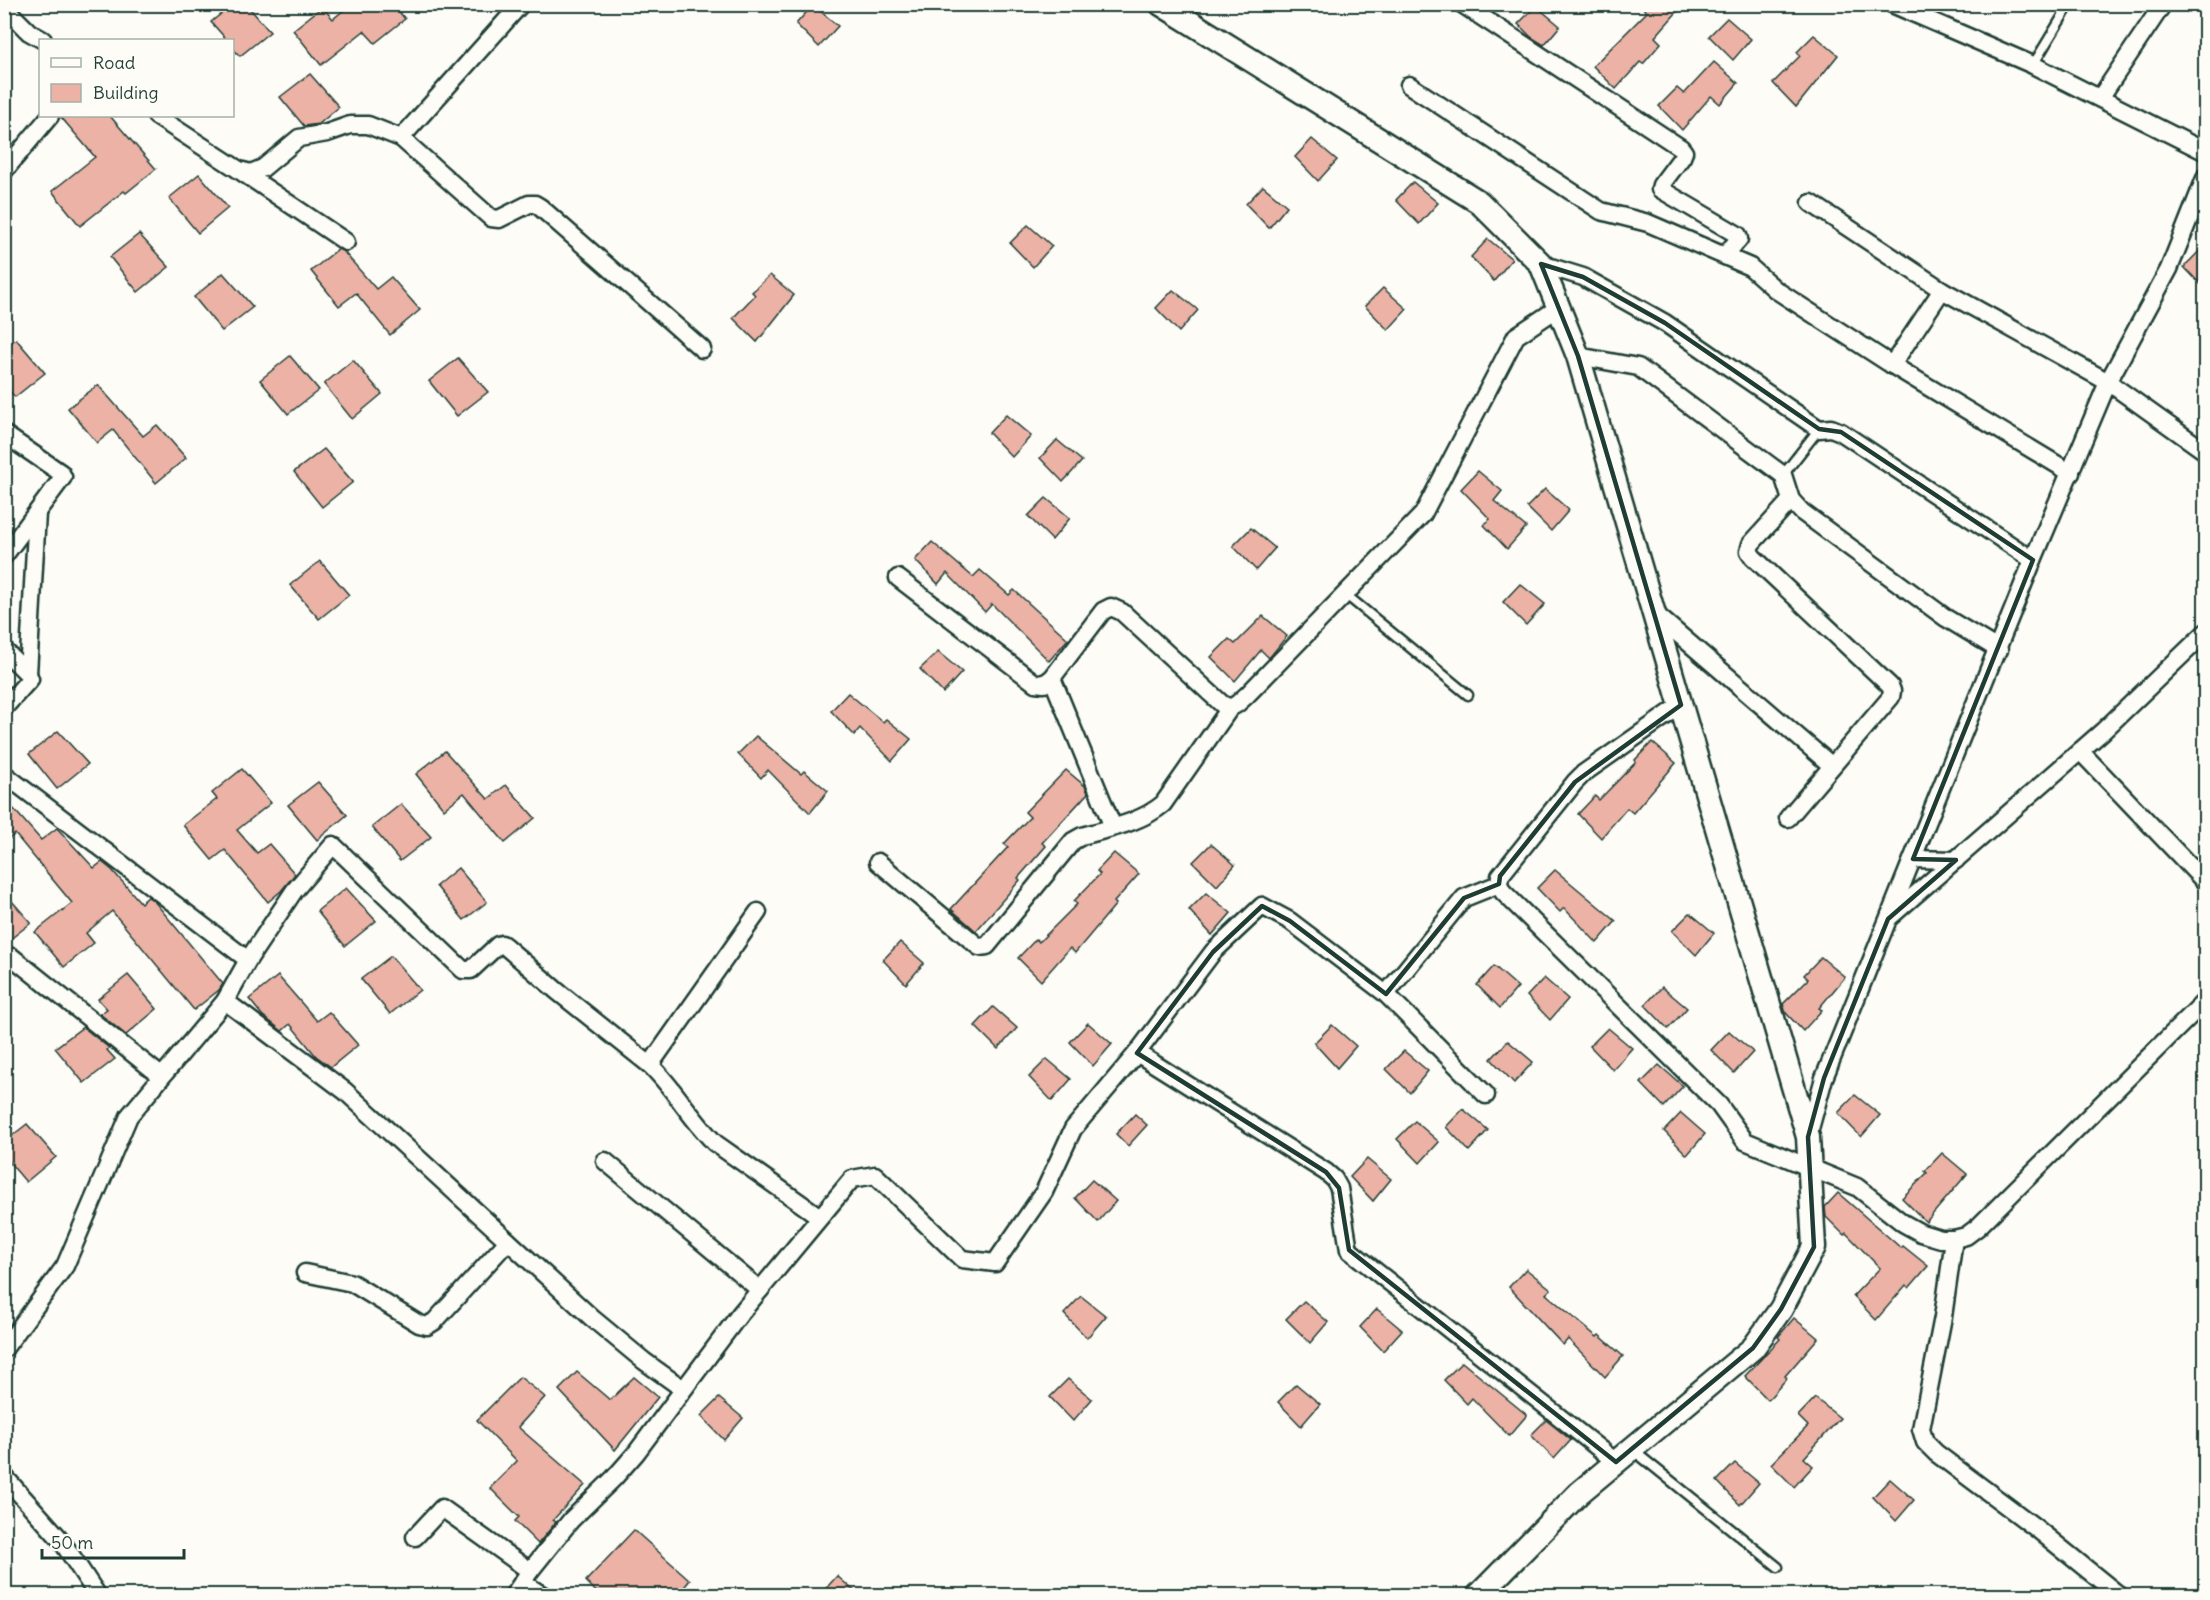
<svg xmlns="http://www.w3.org/2000/svg" width="2210" height="1600" font-family="Delius,sans-serif">
  <style>
    .building { fill: #ebb2a5; stroke: #1f3d34; stroke-width: 1.5 }
    .lines { fill: none; stroke-linecap: round; stroke-linejoin: round }
    .lane-casing { stroke: #1f3d34; stroke-width: 13 }
    .street-casing { stroke: #1f3d34; stroke-width: 21 }
    .secondary-casing { stroke: #1f3d34; stroke-width: 27 }
    .lane { stroke: #fdfcf7; stroke-width: 8 }
    .street { stroke: #fdfcf7; stroke-width: 16 }
    .secondary { stroke: #fdfcf7; stroke-width: 22 }
    .marked { fill: none; stroke: #1f3d34; stroke-width: 4.5; stroke-linejoin: round }
  </style>
  <rect width="100%" height="100%" fill="#fdfcf7"/>
  <filter id="ink" filterUnits="userSpaceOnUse"><feTurbulence type="fractalNoise" baseFrequency=".0167" numOctaves="2"/><feDisplacementMap in="SourceGraphic" scale="12" xChannelSelector="R" yChannelSelector="G"/><feConvolveMatrix kernelMatrix="1 2 1 2 8 2 1 2 1" color-interpolation-filters="sRGB"/></filter>
  <g filter="url(#ink)">
    <g class="building">
      <polygon points="233,4 246,4 270,32 240,56 232,48 232,40 227,40 211,22"/>
      <polygon points="351,4 393,4 405,19 375,43 364,31 321,65 293,30 322,7 333,19"/>
      <polygon points="1639,4 1684,4 1655,37 1661,43 1643,64 1640,62 1616,89 1593,66 1647,12"/>
      <polygon points="813,5 838,26 819,47 796,24"/>
      <polygon points="1536,6 1560,26 1544,45 1531,37 1518,24"/>
      <polygon points="1727,18 1751,39 1733,60 1709,36"/>
      <polygon points="1814,35 1838,55 1796,107 1773,83 1800,56 1797,52"/>
      <polygon points="1714,62 1738,83 1720,104 1711,96 1682,130 1659,106 1677,88 1684,94"/>
      <polygon points="310,74 339,107 319,124 304,126 280,97"/>
      <polygon points="60,116 110,116 156,169 126,193 124,191 80,226 52,191 95,157"/>
      <polygon points="1312,139 1337,160 1318,181 1295,157"/>
      <polygon points="199,174 228,208 198,233 169,198"/>
      <polygon points="1413,182 1438,203 1419,224 1396,200"/>
      <polygon points="1263,186 1287,206 1269,228 1246,204"/>
      <polygon points="1028,225 1052,246 1033,267 1010,243"/>
      <polygon points="139,234 169,267 138,292 110,257"/>
      <polygon points="1488,239 1512,259 1494,281 1471,257"/>
      <polygon points="2205,245 2205,289 2184,267"/>
      <polygon points="338,249 344,252 376,289 391,277 420,310 390,335 356,293 339,306 311,271"/>
      <polygon points="223,273 253,307 222,331 194,297"/>
      <polygon points="770,275 794,295 757,342 733,318 755,295 752,292"/>
      <polygon points="1383,288 1407,309 1388,330 1365,306"/>
      <polygon points="1173,290 1198,310 1179,332 1156,308"/>
      <polygon points="16,339 45,373 15,397 4,385 4,348"/>
      <polygon points="290,356 319,390 288,414 260,380"/>
      <polygon points="458,358 488,392 457,416 429,381"/>
      <polygon points="353,360 382,394 352,419 324,384"/>
      <polygon points="98,385 143,436 157,425 186,458 156,483 113,430 97,443 68,408"/>
      <polygon points="1006,415 1031,436 1012,457 989,433"/>
      <polygon points="1057,440 1082,461 1063,482 1040,458"/>
      <polygon points="324,449 353,482 322,507 294,472"/>
      <polygon points="1478,471 1502,491 1494,501 1526,527 1507,549 1484,525 1490,519 1461,489"/>
      <polygon points="1545,489 1569,510 1551,531 1527,507"/>
      <polygon points="1046,498 1070,518 1052,540 1028,516"/>
      <polygon points="1251,528 1275,548 1256,570 1233,546"/>
      <polygon points="932,542 973,577 980,570 1009,595 1014,590 1068,639 1049,661 992,604 985,612 947,573 938,584 915,560"/>
      <polygon points="320,561 349,595 319,619 290,585"/>
      <polygon points="1520,584 1545,604 1526,625 1503,602"/>
      <polygon points="1263,616 1287,636 1269,658 1261,650 1235,681 1211,657 1229,639 1235,644"/>
      <polygon points="938,652 962,672 943,693 920,669"/>
      <polygon points="848,693 883,722 886,719 911,739 892,761 860,728 854,735 831,711"/>
      <polygon points="58,731 88,764 57,789 29,754"/>
      <polygon points="756,736 801,774 804,771 828,791 810,813 768,770 761,778 738,754"/>
      <polygon points="1652,742 1676,763 1633,813 1627,808 1601,838 1578,814 1595,796 1599,800 1636,762 1635,760"/>
      <polygon points="445,751 488,799 506,785 535,818 505,843 464,793 444,809 416,774"/>
      <polygon points="242,769 271,803 237,830 257,853 269,844 295,874 281,891 268,902 225,850 212,860 183,825 217,799 212,793"/>
      <polygon points="1066,770 1085,786 1088,793 1042,843 1046,846 1018,878 1020,880 976,931 951,909 1008,847 1004,844 1030,817 1025,812"/>
      <polygon points="318,782 347,815 317,840 288,805"/>
      <polygon points="4,798 41,840 57,828 94,868 102,862 112,870 141,903 148,897 154,901 223,984 219,990 194,1010 112,911 86,933 94,943 64,967 35,932 72,903 15,834 4,843"/>
      <polygon points="401,804 431,837 400,861 372,827"/>
      <polygon points="1211,844 1235,865 1217,886 1193,862"/>
      <polygon points="1114,853 1139,874 1114,902 1116,904 1075,953 1070,948 1041,981 1018,958 1036,939 1039,942 1077,904 1074,901 1100,874 1097,871"/>
      <polygon points="458,868 487,902 464,920 436,886"/>
      <polygon points="1555,870 1616,921 1597,943 1564,908 1560,912 1537,888"/>
      <polygon points="346,888 376,921 345,946 317,911"/>
      <polygon points="4,892 31,923 4,944"/>
      <polygon points="1206,893 1231,913 1212,935 1189,910"/>
      <polygon points="1690,913 1714,933 1696,955 1672,931"/>
      <polygon points="900,942 924,963 906,984 883,960"/>
      <polygon points="391,956 420,990 390,1014 361,979"/>
      <polygon points="1821,957 1845,977 1819,1008 1822,1010 1803,1031 1786,1013 1783,1004 1808,979 1804,975"/>
      <polygon points="1494,966 1518,987 1500,1008 1477,985"/>
      <polygon points="128,975 157,1009 126,1035 100,1014 107,1009 98,999"/>
      <polygon points="278,976 317,1021 329,1012 358,1045 331,1067 316,1056 290,1024 282,1031 262,1015 249,999"/>
      <polygon points="1544,978 1568,999 1550,1020 1527,996"/>
      <polygon points="1662,987 1687,1008 1668,1029 1645,1005"/>
      <polygon points="993,1007 1017,1028 998,1049 975,1026"/>
      <polygon points="1088,1023 1112,1044 1093,1066 1070,1042"/>
      <polygon points="1332,1025 1356,1046 1337,1068 1314,1043"/>
      <polygon points="83,1027 109,1048 107,1050 115,1059 84,1083 55,1048"/>
      <polygon points="1608,1028 1632,1048 1613,1070 1590,1046"/>
      <polygon points="1729,1031 1753,1052 1734,1073 1711,1050"/>
      <polygon points="1508,1041 1533,1062 1514,1083 1491,1059"/>
      <polygon points="1404,1051 1428,1071 1410,1093 1386,1069"/>
      <polygon points="1047,1059 1071,1079 1052,1101 1029,1077"/>
      <polygon points="1659,1065 1683,1086 1664,1107 1641,1083"/>
      <polygon points="1855,1095 1880,1115 1861,1137 1838,1113"/>
      <polygon points="1463,1109 1488,1130 1469,1151 1446,1127"/>
      <polygon points="1681,1113 1705,1134 1687,1155 1664,1131"/>
      <polygon points="1135,1114 1147,1125 1128,1146 1116,1134"/>
      <polygon points="1415,1121 1439,1142 1420,1163 1397,1139"/>
      <polygon points="27,1124 56,1157 26,1182 4,1156 4,1142"/>
      <polygon points="1942,1153 1967,1174 1926,1222 1902,1198 1927,1173 1925,1171"/>
      <polygon points="1367,1159 1391,1179 1373,1201 1350,1177"/>
      <polygon points="1092,1180 1116,1201 1098,1222 1075,1198"/>
      <polygon points="1838,1193 1901,1248 1903,1246 1928,1266 1909,1288 1906,1285 1876,1320 1853,1296 1880,1268 1846,1233 1844,1235 1826,1217 1825,1207"/>
      <polygon points="1526,1269 1551,1289 1546,1294 1597,1337 1599,1335 1623,1356 1605,1377 1568,1339 1563,1345 1509,1287"/>
      <polygon points="1081,1296 1106,1316 1087,1338 1064,1314"/>
      <polygon points="1304,1301 1328,1322 1310,1343 1286,1319"/>
      <polygon points="1377,1309 1402,1330 1383,1351 1360,1327"/>
      <polygon points="1794,1318 1818,1338 1785,1376 1787,1378 1768,1400 1745,1376 1780,1339 1778,1337"/>
      <polygon points="1462,1362 1527,1415 1509,1436 1472,1398 1467,1404 1444,1380"/>
      <polygon points="577,1372 610,1400 634,1377 658,1397 615,1450 559,1390"/>
      <polygon points="520,1377 545,1397 518,1427 585,1485 553,1520 556,1522 538,1544 515,1521 519,1517 490,1488 517,1461 477,1420"/>
      <polygon points="1068,1379 1092,1399 1073,1421 1050,1397"/>
      <polygon points="1296,1384 1320,1404 1301,1426 1278,1402"/>
      <polygon points="719,1398 743,1418 724,1440 701,1416"/>
      <polygon points="1815,1398 1840,1418 1804,1458 1813,1466 1794,1487 1771,1464 1808,1426 1798,1416"/>
      <polygon points="1546,1420 1571,1440 1554,1459 1531,1435"/>
      <polygon points="1735,1463 1759,1483 1740,1505 1717,1481"/>
      <polygon points="1890,1479 1914,1500 1896,1521 1873,1497"/>
      <polygon points="634,1530 690,1580 677,1596 600,1596 586,1581"/>
      <polygon points="837,1576 860,1596 819,1596"/>
    </g>
    <g class="lines">
      <defs>
        <g id="lane">
          <polyline points="2033,65 2070,4"/>
          <polyline points="1783,475 1819,429"/>
          <polyline points="1345,594 1468,695"/>
          <polyline points="1634,1451 1778,1567"/>
        </g>
        <g id="street">
          <polyline points="1462,4 1681,148 1684,152 1682,157 1661,185 1660,189 1738,235 1739,239 1725,255"/>
          <polyline points="1892,4 2033,65 2206,152"/>
          <polyline points="4,7 29,32 43,40"/>
          <polyline points="1409,85 1601,211 1648,223 1750,267 1776,290 1892,365 2071,473"/>
          <polyline points="2100,98 2163,4"/>
          <polyline points="156,116 239,170 251,173 263,168 299,138 327,133 350,125 368,125 401,138 491,218 499,219 529,204 535,204 540,207 702,349"/>
          <polyline points="401,138 521,4"/>
          <polyline points="239,170 346,242"/>
          <polyline points="4,171 50,116"/>
          <polyline points="1811,203 1942,290 2108,382 2206,452"/>
          <polyline points="1541,264 1583,277 1665,323 1819,429 1831,428 1841,432 2033,560"/>
          <polyline points="1578,356 1638,367 1783,475 1791,500 1802,512 1946,618 1999,650"/>
          <polyline points="1892,365 1942,290"/>
          <polyline points="4,434 61,473 63,477 4,556"/>
          <polyline points="898,578 1035,683 1044,684 1052,678 1103,611 1111,607 1122,612 1222,704 1230,708 1237,704 1247,695 1423,514 1516,336 1558,308"/>
          <polyline points="1653,612 1832,766"/>
          <polyline points="4,650 28,674 30,679 4,708"/>
          <polyline points="28,674 37,513"/>
          <polyline points="1052,678 1113,827"/>
          <polyline points="1681,705 1584,773 1575,782 1500,876 1499,884 1503,892 1719,1105 1745,1141 1857,1187 1903,1223 1921,1233 1941,1239 1954,1239 1966,1236 1978,1227 2206,1000"/>
          <polyline points="2080,751 2206,883"/>
          <polyline points="4,774 248,960"/>
          <polyline points="1788,818 1891,697 1892,691 1890,686 1753,557 1749,551 1751,544 1791,500"/>
          <polyline points="1913,859 1956,860"/>
          <path d="M878,862l101,85 8,-1 86,-105 9,-5c28,-8 58,-13 81,-32l67,-96"/>
          <polyline points="1891,916 2103,731 2206,632"/>
          <polyline points="4,956 12,957 161,1076"/>
          <polyline points="1386,994 1464,898 1499,884"/>
          <polyline points="225,1001 345,1091 592,1318 644,1361 683,1389"/>
          <polyline points="1137,1053 1326,1172 1334,1179 1339,1188 1349,1250 1616,1462"/>
          <polyline points="650,1065 758,912"/>
          <polyline points="1808,1136 1824,1078 2033,560 2108,382 2169,269 2206,176"/>
          <polyline points="605,1161 760,1290"/>
          <polyline points="1954,1239 1943,1317 1921,1429 1925,1442 1936,1453 2036,1528 2120,1596"/>
          <polyline points="305,1273 352,1283 419,1324 427,1326 435,1321 508,1241"/>
          <path d="M4,1349l61,-83 64,-150 96,-115 23,-41 46,-69 39,-46 130,125h8l27,-25 4,-1 4,3 51,44 93,74c24,23 41,54 65,78l105,74"/>
          <polyline points="4,1476 61,1540 98,1596"/>
          <polyline points="415,1537 442,1508 530,1571"/>
          <polyline points="523,1583 544,1596"/>
          <polyline points="513,1596 530,1571 571,1520 614,1478 636,1453 740,1314 852,1179 875,1175 962,1259 995,1263 1044,1192 1073,1129 1137,1053 1213,952 1262,906 1290,921 1386,994 1486,1095"/>
        </g>
        <polyline id="secondary" points="1161,4 1479,202 1541,264 1578,356 1808,1137 1814,1247 1781,1309 1753,1348 1579,1493 1478,1596"/>
      </defs>
      <use href="#lane" class="lane-casing"/>
      <use href="#street" class="street-casing"/>
      <use href="#secondary" class="secondary-casing"/>
      <use href="#lane" class="lane"/>
      <use href="#street" class="street"/>
      <use href="#secondary" class="secondary"/>
    </g>
  </g>
  <path class="marked" d="M1541,264l42,13 82,46 154,106 22,3 192,128 -120,299 43,1 -68,59 -64,159 -16,59 6,110 -33,62 -28,39 -137,114 -267,-212 -10,-62 -13,-16 -189,-119 76,-101 49,-46 28,15 96,73 78,-96 35,-14 1,-8 75,-94 106,-77 -103,-349z"/>
  <rect width="2210" height="1600" fill="none" stroke="#fdfcf7" stroke-width="24"/>
  <rect x="12" y="12" width="2186" height="1576" fill="none" stroke="#1f3d34" stroke-width="2" filter="url(#ink)"/>
  <rect x="39" y="39" width="195" height="78" fill="#fdfcf7" stroke="#a4b0a9" stroke-width="1.5"/>
  <rect x="51" y="58" width="30" height="9" fill="#fdfcf7" stroke="#a4b0a9" stroke-width="1.5"/>
  <text x="93" y="69" font-size="18" fill="#1f3d34">Road</text>
  <rect x="51" y="84" width="30" height="18" fill="#ebb2a5" stroke="#a4b0a9" stroke-width="1.5"/>
  <text x="93" y="99" font-size="18" fill="#1f3d34">Building</text>
  <path d="M42 1549v9h142v-9" fill="none" stroke="#1f3d34" stroke-width="3"/>
  <text x="51" y="1549" font-size="18" fill="#1f3d34" stroke="#fdfcf7" stroke-width="4.5" paint-order="stroke">50 m</text>
</svg>
